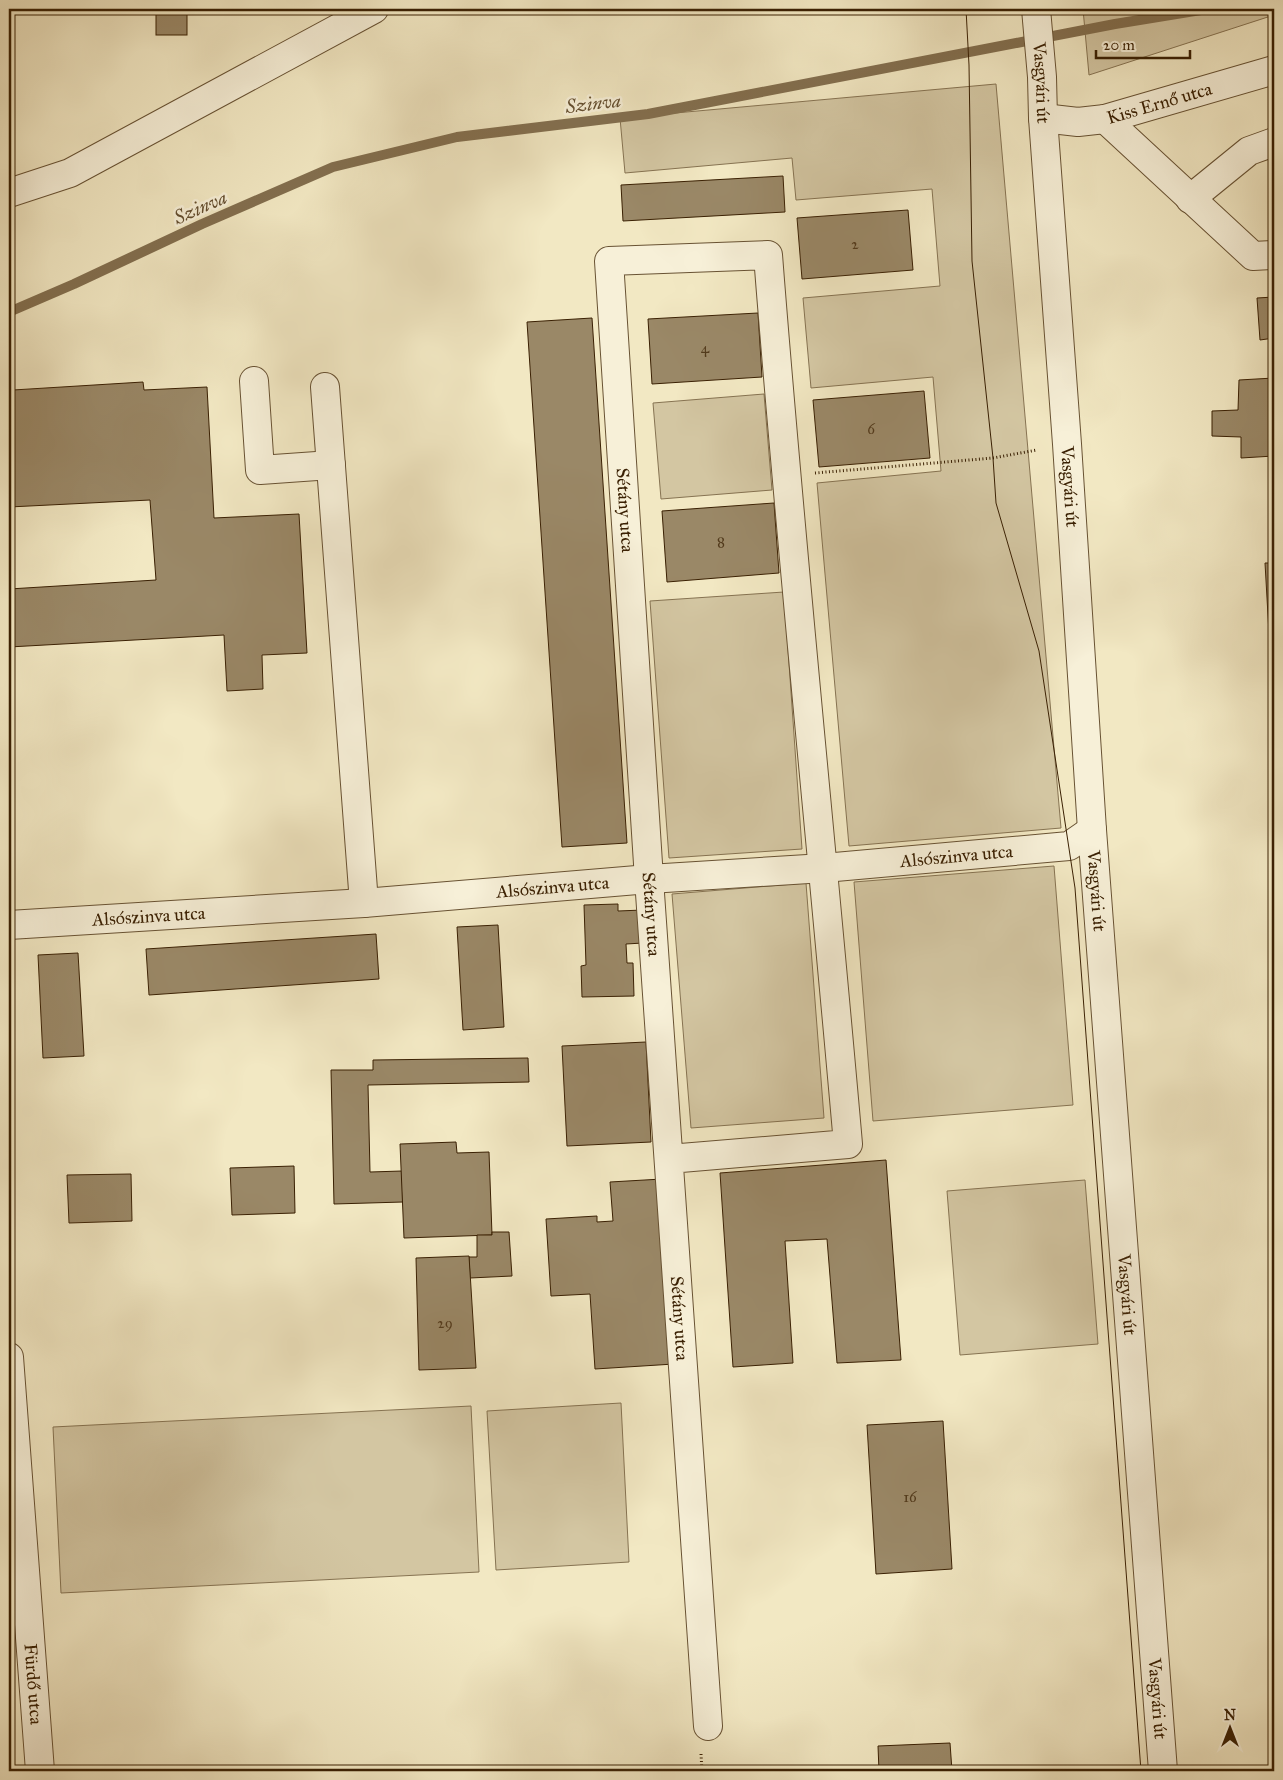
<svg xmlns="http://www.w3.org/2000/svg" width="1283" height="1780" font-family="'IM FELL Great Primer',serif">
  <style>
    .green { fill: #d3c6a2; stroke: #867352 }
    .lines { fill: none; stroke-linecap: round; stroke-linejoin: round }
    .stream { stroke: #836f4f; stroke-width: 10 }
    .building { fill: #9a8867; stroke: #3a2003 }
    .minor-casing { stroke: #685233; stroke-width: 30 }
    .path { stroke: #3a2003; stroke-width: 3; stroke-dasharray: 1 2.5; stroke-linecap: butt }
    .minor { stroke: #f7f0d8; stroke-width: 28 }
    .tram { stroke: #3a2003; stroke-width: 1 }
    .labels { text-anchor: middle; stroke-width: 5; stroke-linejoin: round; paint-order: stroke }
    .number-label { font-size: 15px; fill: #523a1c }
    .street-label { font-size: 18px; fill: #3a2003; stroke: #f7f0d8 }
    .water-label { font-size: 19px; font-style: italic; fill: #644e2f; stroke: #f7f0d8 }
  </style>
  <rect width="100%" height="100%" fill="#f2e8c3"/>
  <filter id="stains"><feTurbulence type="fractalNoise" baseFrequency=".004" numOctaves="4"/><feColorMatrix values="0 0 0 0 .2 0 0 0 0 .09 0 0 0 0 .02 0 0 0 .5 -.17"/></filter>
  <radialGradient id="worn" r=".72"><stop offset=".6" stop-color="#630" stop-opacity="0"/><stop offset="1" stop-color="#630" stop-opacity=".3"/></radialGradient>
  <g class="green">
    <polygon points="1083,9 1274,9 1274,15 1089,75"/>
    <polygon points="996,84 1061,828 849,846 817,483 941,471 933,377 811,388 803,298 940,286 932,189 796,200 792,158 625,173 620,118"/>
    <polygon points="764,394 772,490 661,499 653,403"/>
    <polygon points="784,592 802,849 669,858 650,601"/>
    <polygon points="1054,866 1073,1105 873,1121 854,882"/>
    <polygon points="806,883 824,1118 691,1128 672,894"/>
    <polygon points="1085,1180 1098,1344 960,1355 947,1191"/>
    <polygon points="621,1403 629,1562 496,1570 487,1411"/>
    <polygon points="471,1406 479,1572 61,1593 53,1427"/>
  </g>
  <g class="lines">
    <polyline class="stream" points="9,312 74,284 202,224 333,167 457,137 648,114 1115,24 1207,9"/>
  </g>
  <g class="building">
    <rect x="156" y="9" width="31" height="26"/>
    <polygon points="783,176 785,212 623,221 621,185"/>
    <polygon points="908,210 913,270 802,279 797,218"/>
    <polygon points="1274,297 1274,338 1260,340 1257,298"/>
    <polygon points="758,313 762,377 652,384 648,319"/>
    <polygon points="592,318 627,843 562,847 527,322"/>
    <polygon points="1274,378 1274,456 1241,458 1241,437 1212,436 1212,411 1238,410 1239,380"/>
    <polygon points="9,381 13,381 13,390 143,382 144,390 207,387 214,518 299,514 307,653 262,655 263,689 227,691 224,635 9,647 9,589 156,580 150,500 9,507"/>
    <polygon points="924,391 930,458 819,467 813,400"/>
    <polygon points="774,503 779,573 667,582 662,511"/>
    <polygon points="1265,563 1274,563 1274,633 1269,633"/>
    <polygon points="1269,633 1274,633 1274,719 1273,719"/>
    <polygon points="618,904 618,911 643,910 643,943 626,944 627,963 633,963 634,996 582,997 581,966 586,965 584,905"/>
    <polygon points="498,925 504,1027 463,1030 457,927"/>
    <polygon points="376,934 379,979 149,995 146,949"/>
    <polygon points="78,953 84,1056 43,1058 38,955"/>
    <polygon points="646,1042 651,1142 567,1146 562,1046"/>
    <polygon points="528,1058 529,1082 368,1085 370,1172 402,1171 403,1202 334,1204 331,1070 373,1070 373,1060"/>
    <polygon points="456,1142 457,1153 489,1152 492,1235 404,1238 400,1144"/>
    <polygon points="886,1160 901,1360 837,1363 827,1239 785,1241 793,1363 733,1367 720,1173"/>
    <polygon points="294,1166 295,1213 232,1215 230,1168"/>
    <polygon points="131,1174 132,1221 69,1223 67,1175"/>
    <polygon points="662,1179 674,1364 595,1369 590,1294 551,1296 546,1219 597,1216 597,1222 613,1221 610,1182"/>
    <polygon points="492,1232 509,1232 512,1276 470,1278 469,1257 477,1257 477,1235 492,1235"/>
    <polygon points="469,1256 476,1368 419,1370 416,1258"/>
    <polygon points="943,1421 952,1569 876,1574 867,1425"/>
    <polygon points="950,1743 952,1771 879,1771 878,1746"/>
  </g>
  <g class="lines">
    <defs>
      <g id="minor">
        <path id="s1" d="M1036,9l6,68 1,41 24,326 25,386 71,941"/>
        <path id="s2" d="M1043,118l35,4 27,-3 169,-49"/>
        <polyline points="1105,119 1253,256 1274,255"/>
        <polyline points="9,193 70,173 374,9"/>
        <polyline points="1190,199 1249,151 1274,142"/>
        <polyline points="254,381 260,470 331,465"/>
        <polyline points="325,387 364,903"/>
        <path id="s3" d="M9,925l355,-22 285,-24 175,-11 245,-22 23,-16"/>
        <path id="s4" d="M669,1159l179,-15c-26,-297 -57,-592 -80,-889l-159,6 40,618 59,847"/>
        <path id="s5" d="M9,1357l31,414"/>
      </g>
    </defs>
    <use href="#minor" class="minor-casing"/>
    <g class="path">
      <polyline points="815,473 993,458 1037,450"/>
      <polyline points="701,1754 702,1771"/>
    </g>
    <use href="#minor" class="minor"/>
    <polyline class="tram" points="966,9 969,65 972,261 993,458 996,503 1039,651 1075,888 1141,1771"/>
  </g>
  <g class="labels">
    <g class="number-label">
      <text x="855" y="249">2</text>
      <text x="705" y="353">4</text>
      <text x="871" y="434">6</text>
      <text x="721" y="547">8</text>
      <text x="445" y="1328">29</text>
      <text x="910" y="1502">16</text>
    </g>
    <g class="street-label">
      <text dy="6" stroke="none"><textPath href="#s1" startOffset="74">Vasgyári út</textPath></text>
      <text dy="6" stroke="none"><textPath href="#s2" startOffset="119">Kiss Ernő utca</textPath></text>
      <text dy="6" stroke="none"><textPath href="#s1" startOffset="479">Vasgyári út</textPath></text>
      <text dy="6" stroke="none"><textPath href="#s4" startOffset="1481">Sétány utca</textPath></text>
      <text dy="6" stroke="none"><textPath href="#s3" startOffset="950">Alsószinva utca</textPath></text>
      <text dy="6" stroke="none"><textPath href="#s3" startOffset="545">Alsószinva utca</textPath></text>
      <text dy="6" stroke="none"><textPath href="#s1" startOffset="884">Vasgyári út</textPath></text>
      <text dy="6" stroke="none"><textPath href="#s4" startOffset="1886">Sétány utca</textPath></text>
      <text dy="6" stroke="none"><textPath href="#s3" startOffset="140">Alsószinva utca</textPath></text>
      <text dy="6" stroke="none"><textPath href="#s1" startOffset="1289">Vasgyári út</textPath></text>
      <text dy="6" stroke="none"><textPath href="#s4" startOffset="2291">Sétány utca</textPath></text>
      <text dy="6" stroke="none"><textPath href="#s5" startOffset="328">Fürdő utca</textPath></text>
      <text dy="6" stroke="none"><textPath href="#s1" startOffset="1694">Vasgyári út</textPath></text>
    </g>
    <g class="water-label">
      <text transform="translate(593 103) rotate(-7)" y="7">Szinva</text>
      <text transform="translate(200 207) rotate(-24)" y="7">Szinva</text>
    </g>
  </g>
  <rect width="1283" height="1780" fill="none" stroke="#f2e8c3" stroke-width="30"/>
  <rect x="10" y="10" width="1263" height="1760" fill="none" stroke="#3a2003" stroke-width="2.5"/>
  <rect x="15" y="15" width="1253" height="1750" fill="none" stroke="#3a2003"/>
  <g transform="translate(1230 1728)" stroke="#f7f0d8" stroke-width="4" paint-order="stroke">
  <path d="M0-4L9 19L0 12L-9 19Z" fill="#3a2003"/>
  <text y="-8" font-size="14" font-weight="bold" text-anchor="middle" fill="#3a2003">N</text>
  </g>
  <path d="M1096 50v8h94v-8" fill="none" stroke="#3a2003" stroke-width="2.5"/>
  <text x="1103" y="50" font-size="15" fill="#3a2003" stroke="#f7f0d8" stroke-width="4" paint-order="stroke">20 m</text>
  <rect width="100%" height="100%" filter="url(#stains)"/>
  <rect width="100%" height="100%" fill="url(#worn)"/>
</svg>
